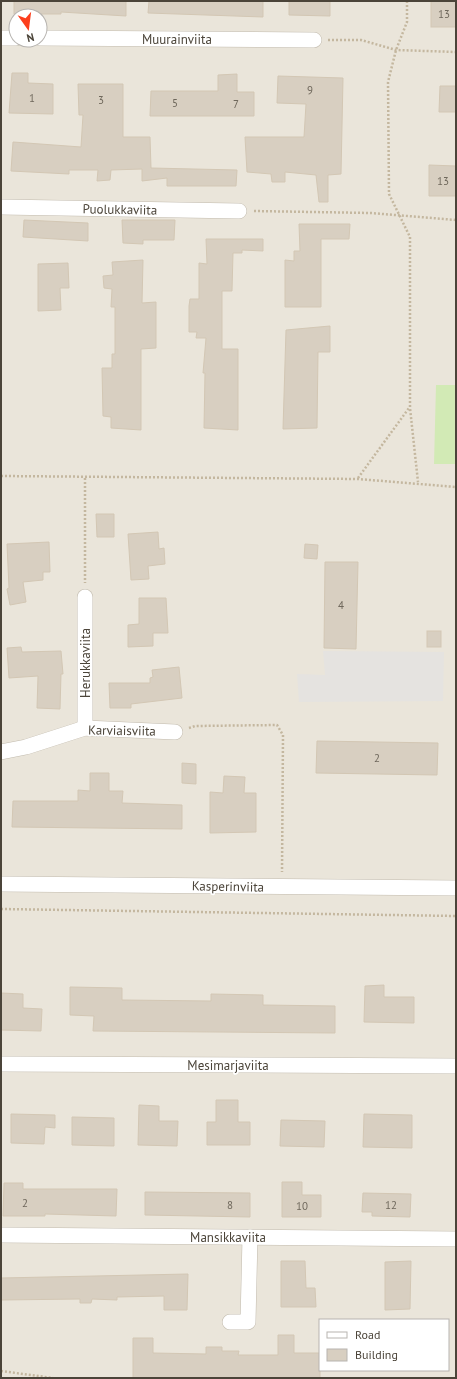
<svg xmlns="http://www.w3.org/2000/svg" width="457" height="1379" font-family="'PT Sans',sans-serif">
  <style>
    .residential { fill: #eae5da; fill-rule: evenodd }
    .green { fill: #d2eab5 }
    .parking { fill: #e5e3e0 }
    .building { fill: #d8cfc1; stroke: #d3c7b4 }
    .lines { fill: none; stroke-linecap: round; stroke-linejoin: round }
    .street-casing { stroke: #c2bbae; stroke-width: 16 }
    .path { stroke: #c4b79f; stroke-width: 2.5; stroke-dasharray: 2 2; stroke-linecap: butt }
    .street { stroke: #fff; stroke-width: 15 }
    .labels { text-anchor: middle; stroke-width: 3.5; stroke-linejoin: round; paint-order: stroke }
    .number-label { font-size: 11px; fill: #6e675b }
    .street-label { font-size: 13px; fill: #4b4439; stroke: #fff }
  </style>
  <rect width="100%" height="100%" fill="#f6f3ec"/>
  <path class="residential" d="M1,1h455v1377h-455zM16,16h24v24h-24zM320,1320h128v50h-128z"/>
  <polygon class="green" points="436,385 456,385 456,464 434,464"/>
  <polygon class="parking" points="323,651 444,652 443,701 299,702 297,674 325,675"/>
  <g class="building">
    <polygon points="14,1 126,1 126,16 61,12 61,14 14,14"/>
    <polygon points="149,1 263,1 263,17 148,13"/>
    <polygon points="289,1 330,1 330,16 289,15"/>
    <rect x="431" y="1" width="25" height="26"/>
    <polygon points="12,73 28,73 28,83 53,84 53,114 9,113"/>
    <polygon points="237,74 237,92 254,92 254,116 150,116 151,91 218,91 218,75"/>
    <polygon points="278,76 343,78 341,174 328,175 328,202 319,202 316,175 285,172 285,182 272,182 271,174 247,172 245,137 304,137 306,104 277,103"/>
    <polygon points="78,84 123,84 123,137 150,137 151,168 237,170 236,186 167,186 167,178 142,181 142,169 111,170 110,180 97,181 98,170 69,170 69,174 11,171 13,142 81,147 83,115 79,115"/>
    <polygon points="440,86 456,86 456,112 439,112"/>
    <polygon points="429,165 456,166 456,196 429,196"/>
    <polygon points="24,220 88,223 88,241 23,237"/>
    <polygon points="122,220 175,220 174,240 143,240 143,244 123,243"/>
    <polygon points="299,224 350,224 349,239 321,239 321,307 285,307 285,260 294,261 294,251 300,251"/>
    <polygon points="206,239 263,239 263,251 242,250 242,253 233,253 232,291 222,291 222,349 238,349 238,430 204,428 205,373 203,373 206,338 196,338 197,332 189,332 189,306 190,299 199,299 199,263 207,264"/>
    <polygon points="143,260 142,303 156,302 156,348 141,349 141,430 111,428 111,417 103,416 102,368 112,368 112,354 115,354 115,307 111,307 112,289 104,288 103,276 113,275 112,262"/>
    <polygon points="68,263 69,288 60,288 61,310 38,311 38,264"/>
    <polygon points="330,326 330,352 318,352 317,428 283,429 286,330"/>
    <polygon points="96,514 114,514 114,537 97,537"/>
    <polygon points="158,532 159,549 164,548 165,564 148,566 149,579 131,580 128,534"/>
    <polygon points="49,542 50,572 43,572 43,580 23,582 26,602 10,605 7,589 9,588 7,544"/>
    <polygon points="305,544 318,545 317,559 304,558"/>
    <polygon points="325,562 358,562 356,649 324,648"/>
    <polygon points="139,598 166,598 168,633 153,633 153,646 128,647 128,625 139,624"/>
    <rect x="427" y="631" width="14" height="16"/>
    <polygon points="21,647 22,652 61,651 63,674 61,674 60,709 37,708 38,676 9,678 7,648"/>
    <polygon points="179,667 182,698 131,704 131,708 110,708 109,683 150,683 150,678 153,677 152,670"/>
    <polygon points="317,741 438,743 437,775 316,773"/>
    <polygon points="182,763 196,764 196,784 182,783"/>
    <polygon points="90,773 109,773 109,791 123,791 122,803 182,805 182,829 12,827 13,801 78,801 78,790 90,791"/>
    <polygon points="224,776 245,777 244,793 256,793 256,832 210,833 210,792 223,793"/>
    <polygon points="384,985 384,997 414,997 414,1023 364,1022 365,986"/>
    <polygon points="70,987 122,988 122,1000 211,1001 211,994 263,995 263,1005 335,1006 335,1033 93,1031 94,1016 70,1015"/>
    <polygon points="1,993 23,994 23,1008 42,1009 41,1031 1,1030"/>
    <polygon points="216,1100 238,1100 238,1122 250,1122 250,1145 207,1145 207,1122 216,1122"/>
    <polygon points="139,1105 159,1106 159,1121 178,1121 177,1146 138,1145"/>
    <polygon points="11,1114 55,1115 55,1128 45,1127 44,1144 11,1143"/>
    <polygon points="364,1114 412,1115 412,1148 363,1147"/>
    <polygon points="72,1117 114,1118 114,1146 72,1145"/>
    <polygon points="281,1120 325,1121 324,1147 280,1146"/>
    <polygon points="282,1182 302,1182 302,1195 321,1195 321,1217 282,1217"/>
    <polygon points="4,1183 23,1183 23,1189 117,1189 116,1216 45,1214 45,1216 3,1216"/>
    <polygon points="145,1192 250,1193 250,1217 145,1215"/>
    <polygon points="363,1193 411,1194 410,1217 372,1216 372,1212 362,1212"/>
    <polygon points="281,1261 305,1261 306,1288 315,1288 316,1307 281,1307"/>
    <polygon points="411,1261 410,1309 385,1310 385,1262"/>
    <polygon points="188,1274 187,1310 164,1310 164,1296 117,1297 117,1300 92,1299 91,1303 80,1303 80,1299 1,1300 1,1278"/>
    <polygon points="278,1335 294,1335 294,1353 320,1353 320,1378 133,1378 133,1338 153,1338 153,1353 206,1354 206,1347 222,1347 222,1351 239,1351 238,1355 278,1355"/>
  </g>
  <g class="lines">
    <defs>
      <g id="street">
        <polyline points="1,38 16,38"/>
        <polyline points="40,38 314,40"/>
        <polyline points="1,207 239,211"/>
        <polyline points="85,728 85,597"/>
        <polyline points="1,752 26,747 85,728 175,732"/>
        <polyline points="1,884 456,888"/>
        <polyline points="1,1064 456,1066"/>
        <polyline points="1,1235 456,1239"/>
        <polyline points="230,1322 248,1322 250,1237"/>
      </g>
    </defs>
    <use href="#street" class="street-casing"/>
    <g class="path">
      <polyline points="407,1 407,22 396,50 388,82 389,194 410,237 410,408 418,482"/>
      <polyline points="328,40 361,40 396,50 456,52"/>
      <polyline points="254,211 371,213 456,220"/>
      <polyline points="1,476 358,479 456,487"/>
      <polyline points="85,478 85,583"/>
      <polyline points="358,478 409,408"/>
      <polyline points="189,728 195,726 277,725 283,735 282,872"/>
      <polyline points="1,909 456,916"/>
      <polyline points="1,1371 53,1378"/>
    </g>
    <use href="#street" class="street"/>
  </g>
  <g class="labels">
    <g class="number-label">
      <text x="444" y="18">13</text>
      <text x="310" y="94">9</text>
      <text x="32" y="102">1</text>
      <text x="101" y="104">3</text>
      <text x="175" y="107">5</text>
      <text x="236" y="108">7</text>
      <text x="443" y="185">13</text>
      <text x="341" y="609">4</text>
      <text x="377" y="762">2</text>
      <text x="25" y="1207">2</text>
      <text x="230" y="1209">8</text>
      <text x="391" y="1209">12</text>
      <text x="302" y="1210">10</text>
    </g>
    <g class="street-label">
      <text x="177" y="44">Muurainviita</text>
      <text transform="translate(120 209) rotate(1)" y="5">Puolukkaviita</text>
      <text transform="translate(85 663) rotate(-90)" y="5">Herukkaviita</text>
      <text transform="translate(122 730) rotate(1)" y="5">Karviaisviita</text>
      <text transform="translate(228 886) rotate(1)" y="5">Kasperinviita</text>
      <text x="228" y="1070">Mesimarjaviita</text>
      <text x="228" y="1242">Mansikkaviita</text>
    </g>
  </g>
  <rect width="457" height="1379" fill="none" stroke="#4b4439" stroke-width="4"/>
  <rect x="319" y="1319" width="130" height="52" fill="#ffffff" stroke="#b7b4b0"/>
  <rect x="327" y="1332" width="20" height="6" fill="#ffffff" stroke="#b7b4b0"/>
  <text x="355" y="1339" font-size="12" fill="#4b4439">Road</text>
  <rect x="327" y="1349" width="20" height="12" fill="#d8cfc1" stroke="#b7b4b0"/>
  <text x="355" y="1359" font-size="12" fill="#4b4439">Building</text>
  <g transform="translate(28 28) rotate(166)"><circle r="19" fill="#ffffff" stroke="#b7b4b0"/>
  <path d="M0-3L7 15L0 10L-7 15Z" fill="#fc3f1d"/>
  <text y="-6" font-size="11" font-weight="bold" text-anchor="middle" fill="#4b4439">N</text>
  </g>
</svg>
